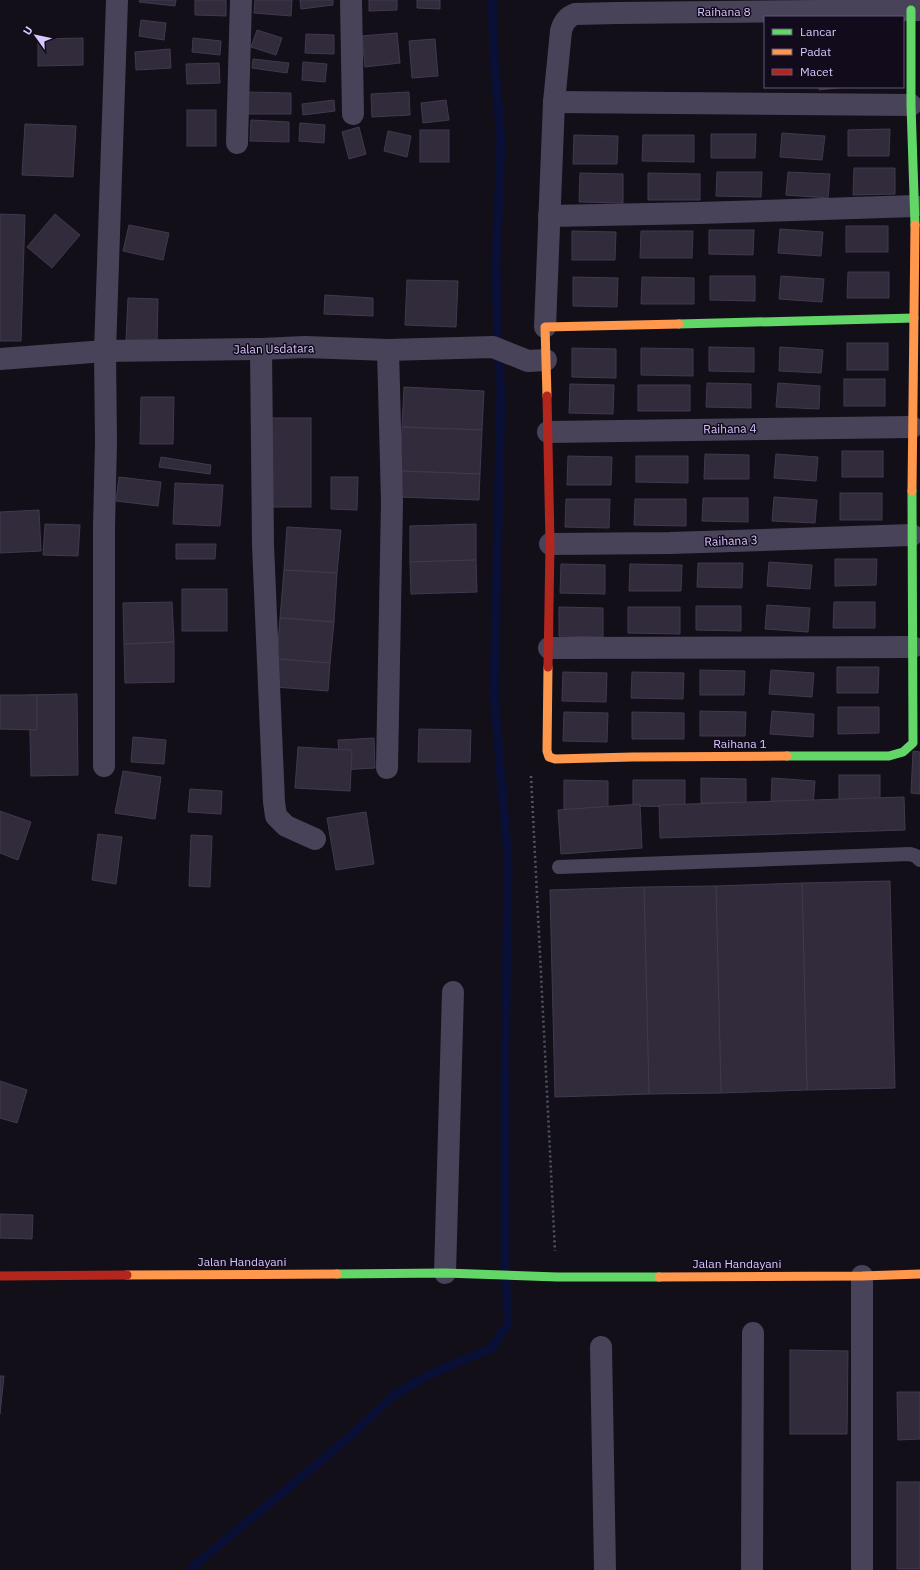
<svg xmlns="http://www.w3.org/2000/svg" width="920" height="1570" font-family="'IBM Plex Sans',sans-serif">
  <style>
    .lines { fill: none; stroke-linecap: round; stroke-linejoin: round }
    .stream { stroke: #0a1035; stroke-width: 9 }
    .building { fill: #322b3c; stroke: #41394e }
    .path { stroke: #4e5666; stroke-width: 2.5; stroke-dasharray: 2 3; stroke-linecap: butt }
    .lane { stroke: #494359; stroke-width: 14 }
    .street { stroke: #494359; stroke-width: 22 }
    .fast { stroke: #63d668; stroke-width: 9 }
    .slow { stroke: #ff974d; stroke-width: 9 }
    .jam { stroke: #b3261e; stroke-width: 9 }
    .labels { text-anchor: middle; stroke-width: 3; stroke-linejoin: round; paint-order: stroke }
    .street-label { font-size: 12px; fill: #d9c7ff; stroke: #120b1c }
  </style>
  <rect width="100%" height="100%" fill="#130f18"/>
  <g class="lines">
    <polyline class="stream" points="191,1570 195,1565 347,1439 394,1395 430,1374 492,1348 508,1324 505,1266 505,1074 508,860 494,693 501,393 498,350 496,267 501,141 494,56 492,0"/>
  </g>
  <g class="building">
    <polygon points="140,0 176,0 175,6 139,2"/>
    <polygon points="195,0 226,0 226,16 195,15"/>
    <polygon points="255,0 292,0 291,16 254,13"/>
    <polygon points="300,0 333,0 333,5 301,9"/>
    <polygon points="369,0 397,0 397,10 369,11"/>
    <polygon points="417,0 440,0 440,9 417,8"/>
    <polygon points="141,20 166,23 164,40 139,36"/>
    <polygon points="257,30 282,38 276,55 251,47"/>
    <polygon points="397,33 400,63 365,67 362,36"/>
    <polygon points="306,34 334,35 334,54 305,53"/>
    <polygon points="83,38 83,65 38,66 38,39"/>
    <polygon points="193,38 221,41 220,55 192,52"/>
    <polygon points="435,39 438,76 412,78 409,41"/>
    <polygon points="170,49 171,68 136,70 135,52"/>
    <polygon points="253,59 289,63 287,73 252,68"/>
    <polygon points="303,62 327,64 325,82 302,80"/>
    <polygon points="219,63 220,83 187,84 186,64"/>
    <polygon points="819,87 846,87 819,90"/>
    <polygon points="248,92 291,93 291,114 248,114"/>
    <polygon points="409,92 410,115 372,117 371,94"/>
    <polygon points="334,100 335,111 303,115 302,104"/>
    <polygon points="446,100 449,120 423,123 421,103"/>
    <rect x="187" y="110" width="29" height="36"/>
    <polygon points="251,120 289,122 289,142 250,141"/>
    <polygon points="300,123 325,125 324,143 299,141"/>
    <polygon points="25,124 76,126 73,177 22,175"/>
    <polygon points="359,127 366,154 349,159 342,132"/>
    <polygon points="890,129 889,156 848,156 848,130"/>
    <rect x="420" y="130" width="29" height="32"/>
    <polygon points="388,131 411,136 407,157 384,151"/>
    <polygon points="782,133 825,136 822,160 780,157"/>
    <polygon points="711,134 756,134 755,158 711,158"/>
    <polygon points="574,135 618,136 617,164 573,164"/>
    <polygon points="643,135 694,135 694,162 642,161"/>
    <polygon points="854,168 895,168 895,194 853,195"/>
    <polygon points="717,172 762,172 761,197 716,196"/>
    <polygon points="788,172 830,174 828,198 786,195"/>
    <polygon points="580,173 623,174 623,203 579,202"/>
    <polygon points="648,173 700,174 700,200 648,200"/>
    <polygon points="0,214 25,215 21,341 0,341"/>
    <polygon points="55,214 80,235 52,268 27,247"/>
    <polygon points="129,225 169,233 163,260 123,251"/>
    <rect x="846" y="226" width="42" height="26"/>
    <polygon points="780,229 823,232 821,256 778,253"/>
    <polygon points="709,230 754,230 753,255 709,254"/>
    <polygon points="572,231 616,232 615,260 572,260"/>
    <polygon points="641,231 693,231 692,258 640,258"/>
    <polygon points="848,272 889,272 889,298 847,298"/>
    <polygon points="710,276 755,276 755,301 710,300"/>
    <polygon points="781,276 824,279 822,302 779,299"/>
    <polygon points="573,277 618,278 617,307 573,306"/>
    <polygon points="642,277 694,278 694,304 641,304"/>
    <polygon points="407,280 458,281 456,327 405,325"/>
    <polygon points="325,295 373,298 373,316 324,314"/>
    <polygon points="128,298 158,299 157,342 126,341"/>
    <rect x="847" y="343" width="41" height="27"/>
    <polygon points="709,347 754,348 754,372 709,371"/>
    <polygon points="780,347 823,350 821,373 779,371"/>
    <polygon points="572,348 616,349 616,378 572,377"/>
    <polygon points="641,348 693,349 693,376 641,375"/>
    <rect x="844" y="379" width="41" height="27"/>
    <polygon points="707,383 751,384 751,408 706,407"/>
    <polygon points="778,383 820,386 819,409 776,407"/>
    <polygon points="570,384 614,385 613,414 569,413"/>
    <rect x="638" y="385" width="52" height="26"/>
    <polygon points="404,387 484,391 482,430 402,427"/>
    <polygon points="141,397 174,397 173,444 140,444"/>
    <rect x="263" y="418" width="48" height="89"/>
    <polygon points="402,427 482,430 480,474 400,471"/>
    <rect x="842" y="451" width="41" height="26"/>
    <polygon points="705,454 749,455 749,479 704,479"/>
    <polygon points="776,454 818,457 816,481 774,478"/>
    <polygon points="568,456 612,457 611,485 567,485"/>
    <polygon points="636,456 688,456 688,483 636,482"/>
    <polygon points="161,457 211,465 210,474 159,467"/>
    <polygon points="400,471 480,474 479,500 399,497"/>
    <polygon points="119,477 161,482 158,506 116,501"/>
    <polygon points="331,477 358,477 357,510 331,509"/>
    <polygon points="175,483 223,485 220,526 173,524"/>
    <rect x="840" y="493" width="42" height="27"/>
    <polygon points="774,497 817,500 815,523 772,521"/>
    <polygon points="703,498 748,498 748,522 702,521"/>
    <polygon points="566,499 610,499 609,528 565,527"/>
    <polygon points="635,499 686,499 686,526 634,525"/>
    <polygon points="39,510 41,551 0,553 0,512"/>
    <polygon points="45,524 80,525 78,556 43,555"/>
    <polygon points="476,524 476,560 410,562 410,526"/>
    <polygon points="287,527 341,530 337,573 284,570"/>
    <polygon points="176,544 216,544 215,559 176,559"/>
    <polygon points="835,559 877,559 876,585 835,586"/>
    <polygon points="476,560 477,592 411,594 410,562"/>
    <polygon points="769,562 812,565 810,589 767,586"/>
    <polygon points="698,563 743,563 742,588 697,587"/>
    <polygon points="561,564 605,565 605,594 560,593"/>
    <polygon points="630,564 682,565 681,591 629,591"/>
    <polygon points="284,570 337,573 334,622 280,618"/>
    <rect x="182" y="589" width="45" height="42"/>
    <polygon points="172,602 174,642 124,644 123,603"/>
    <polygon points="834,602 875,602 875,628 833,628"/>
    <polygon points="767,605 810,608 808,632 765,629"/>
    <polygon points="696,606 741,606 741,631 696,630"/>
    <polygon points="559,607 603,608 603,637 559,636"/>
    <polygon points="628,607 680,607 680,634 628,633"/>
    <polygon points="280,618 334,622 330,663 277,659"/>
    <polygon points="174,642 174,682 125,683 124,644"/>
    <polygon points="277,659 330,663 328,691 275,687"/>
    <polygon points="837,667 879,667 878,693 837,693"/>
    <polygon points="700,670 745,671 744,695 700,695"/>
    <polygon points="771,670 814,673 812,697 769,694"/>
    <polygon points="563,672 607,673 606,702 562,701"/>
    <polygon points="632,672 684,673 683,699 631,698"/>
    <polygon points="77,694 78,775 31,776 29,695"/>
    <polygon points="0,695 37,695 37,730 0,729"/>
    <polygon points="838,707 879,707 879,733 838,734"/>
    <polygon points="700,711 746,712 745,736 700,736"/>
    <polygon points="772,711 814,714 813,737 770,734"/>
    <polygon points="564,712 608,713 607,742 563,741"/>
    <polygon points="632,712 684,713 684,739 632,739"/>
    <polygon points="419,729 471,730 470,762 418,762"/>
    <polygon points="133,737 166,740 164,764 131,762"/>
    <polygon points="374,738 375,768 340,770 338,740"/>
    <polygon points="298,747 352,750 350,791 295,788"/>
    <polygon points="913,751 920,752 920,794 911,793"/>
    <polygon points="123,771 161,777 155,819 115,813"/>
    <rect x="839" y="775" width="41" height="26"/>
    <polygon points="701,778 746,779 746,803 701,803"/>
    <polygon points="772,778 815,781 813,805 771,802"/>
    <polygon points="564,780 608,781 608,810 564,809"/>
    <polygon points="633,780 685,780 685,807 633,806"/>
    <polygon points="190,789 222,791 221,814 188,812"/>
    <polygon points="904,797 905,830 660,838 659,805"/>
    <polygon points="640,804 642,848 561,854 558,810"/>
    <polygon points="0,811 31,822 18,860 0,853"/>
    <polygon points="366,812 374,864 336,870 327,818"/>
    <polygon points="98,834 122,837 116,884 92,880"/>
    <polygon points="191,835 212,836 210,887 189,886"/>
    <polygon points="890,881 895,1088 807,1090 802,883"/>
    <polygon points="802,883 807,1090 721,1093 716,886"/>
    <polygon points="716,886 721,1093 649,1094 644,887"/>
    <polygon points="644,887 649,1094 555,1097 550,890"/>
    <polygon points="0,1081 27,1090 17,1123 0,1118"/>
    <polygon points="0,1214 33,1215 32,1239 0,1238"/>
    <polygon points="790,1350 848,1351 847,1434 790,1434"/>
    <polygon points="0,1376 4,1376 0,1414"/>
    <polygon points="897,1392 920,1392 920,1439 898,1440"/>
    <rect x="897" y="1482" width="23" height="87"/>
  </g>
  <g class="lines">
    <polyline class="path" points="531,776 555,1251"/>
    <polyline class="lane" points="559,867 910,854 916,856 920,860"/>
    <g class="street">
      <polyline points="351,0 353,114"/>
      <polyline points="554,102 911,105"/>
      <polyline points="237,143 241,0"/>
      <polyline points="549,216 699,213 915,206"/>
      <path d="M545,327l9,-225 7,-71c2,-8 6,-14 14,-17l42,-1 303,-3"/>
      <polyline points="261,349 263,545 274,802 276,816 286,826 315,839"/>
      <polyline points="0,359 105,351 261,349 305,347 388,350 493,347 528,361 546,360"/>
      <polyline points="548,432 912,427"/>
      <polyline points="550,544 670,543 912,535"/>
      <polyline points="549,648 913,647"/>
      <polyline points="104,766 104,527 106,442 105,351 117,0"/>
      <polyline points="387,768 392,502 388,350"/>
      <polyline points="445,1273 453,992"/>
      <polyline points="601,1347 605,1570"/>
      <polyline points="752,1570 753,1333"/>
      <polyline points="862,1570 862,1276"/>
    </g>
    <g class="fast">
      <polyline points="911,10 911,105 915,225"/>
      <polyline points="679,324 914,318"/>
      <polyline points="787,756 889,756 903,752 913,743 912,491"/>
      <polyline points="337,1274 445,1273 557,1277 659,1277"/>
    </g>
    <g class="slow">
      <polyline points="547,396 545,327 679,324"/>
      <polyline points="912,491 915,225"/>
      <polyline points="548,667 547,751 549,757 555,759 632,757 787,756"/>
      <polyline points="127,1275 337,1274"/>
      <polyline points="659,1277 862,1276 920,1274"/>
    </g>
    <g class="jam">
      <polyline points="547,396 550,544 548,667"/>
      <polyline points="0,1276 127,1275"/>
    </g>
  </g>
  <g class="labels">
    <g class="street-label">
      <text x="724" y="16">Raihana 8</text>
      <text transform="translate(274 349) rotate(-1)" y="4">Jalan Usdatara</text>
      <text transform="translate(730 429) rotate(-1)" y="4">Raihana 4</text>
      <text transform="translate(731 541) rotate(-2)" y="4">Raihana 3</text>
      <text x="740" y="748">Raihana 1</text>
      <text x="242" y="1266">Jalan Handayani</text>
      <text x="737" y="1268">Jalan Handayani</text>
    </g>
  </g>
  <rect x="764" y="16" width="140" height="72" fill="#120b1c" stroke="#625677"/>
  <rect x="772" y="29" width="20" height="6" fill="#63d668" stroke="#625677"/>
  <text x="800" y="36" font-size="12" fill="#d9c7ff">Lancar</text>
  <rect x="772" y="49" width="20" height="6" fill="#ff974d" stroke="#625677"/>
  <text x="800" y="56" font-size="12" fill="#d9c7ff">Padat</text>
  <rect x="772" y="69" width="20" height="6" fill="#b3261e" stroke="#625677"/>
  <text x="800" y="76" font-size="12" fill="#d9c7ff">Macet</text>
  <g transform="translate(36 36) rotate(303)" stroke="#120b1c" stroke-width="3" paint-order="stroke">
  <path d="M0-3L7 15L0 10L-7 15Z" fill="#d9c7ff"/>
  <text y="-6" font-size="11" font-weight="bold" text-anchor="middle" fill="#d9c7ff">U</text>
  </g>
</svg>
